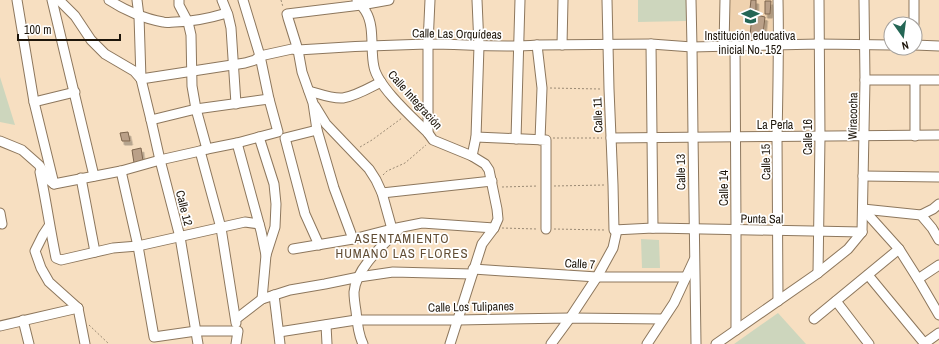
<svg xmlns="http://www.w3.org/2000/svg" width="939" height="344" font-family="'Archivo Narrow',sans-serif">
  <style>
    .built { fill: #efd2af }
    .green { fill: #cdd6bd }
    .building { fill: #baa088; stroke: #7d654d; filter: url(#shadow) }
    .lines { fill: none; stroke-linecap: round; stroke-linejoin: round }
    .minor-casing { stroke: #8d775d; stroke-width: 11 }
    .path { stroke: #9b8a74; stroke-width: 1; stroke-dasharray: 2 2; stroke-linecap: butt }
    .minor { stroke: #fff; stroke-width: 9 }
    .labels { text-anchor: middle; stroke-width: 3.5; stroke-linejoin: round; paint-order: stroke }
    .street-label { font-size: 12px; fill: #1d150a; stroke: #fff }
    .poi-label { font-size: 12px; fill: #1d150a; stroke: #fff }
    .neighbourhood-label { font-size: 13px; letter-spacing: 1px; fill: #614d34; stroke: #fff }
  </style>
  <defs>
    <filter id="shadow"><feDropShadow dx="2.5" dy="4" stdDeviation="0" flood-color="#0004"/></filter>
  </defs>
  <rect width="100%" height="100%" fill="#f7dfc1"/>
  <polygon class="built" points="730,0 772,0 772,41 727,34"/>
  <g class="green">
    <polygon points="638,0 686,0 686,21 638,22"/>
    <polygon points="0,77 15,125 0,122"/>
    <polygon points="641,239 659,240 660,268 642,268"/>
    <polygon points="778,313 806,344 734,344"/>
  </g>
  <g class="building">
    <polygon points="751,0 756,0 756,10 750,9"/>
    <polygon points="765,1 771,1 770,14 765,14"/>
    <polygon points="752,14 765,17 763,34 758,33 756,37 750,36"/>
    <polygon points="128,132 130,141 122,141 120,133"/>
    <polygon points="141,148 143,161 134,163 132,150"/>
  </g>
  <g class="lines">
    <defs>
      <g id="minor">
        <polyline points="17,0 34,102 54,184"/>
        <polyline points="52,0 94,176"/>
        <polyline points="59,0 75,16 91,40 105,54 134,71 141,79"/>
        <path d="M109,0c15,10 36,19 54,22 4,1 8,0 12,0 18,0 35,-4 52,-9"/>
        <polyline points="137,0 139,16 141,79 151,120 160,160 180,237 198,344"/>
        <polyline points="179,0 179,5 188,22 191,35 192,86 196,109 207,149"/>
        <polyline points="222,0 228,15 231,28 236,104"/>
        <path d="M357,0c3,4 7,8 9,12 9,15 4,38 8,55 4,20 39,51 54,66l5,7 39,16 13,8 4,6 8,39 1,10 -4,9 -12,16 -32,100"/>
        <polyline points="607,0 609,89 613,185 614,230 653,228 862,232"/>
        <polyline points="691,0 692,47 693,136 696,344"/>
        <polyline points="914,0 914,24"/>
        <polyline points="651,44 653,228"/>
        <polyline points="537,45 542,88 540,140"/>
        <polyline points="562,45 563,0"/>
        <polyline points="735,45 736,230 736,330"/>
        <polyline points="915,45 939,46"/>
        <polyline points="724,46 725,0"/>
        <path d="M141,79l104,-16 10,-3 5,-4 32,-7 6,1c43,-3 86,-5 129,-6 36,0 73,4 110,1l114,-1 41,3 127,-3 72,1"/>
        <polyline points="865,80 939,80"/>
        <path d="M309,91c11,3 23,8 34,7 13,-2 26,-10 38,-16"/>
        <polyline points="34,102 75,92"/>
        <polyline points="315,106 326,124 369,169 376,180 382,193 392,229"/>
        <polyline points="151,120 196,109 269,99"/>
        <polyline points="317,130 285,138 305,214 319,245"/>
        <polyline points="428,133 428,44 430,0"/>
        <polyline points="915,136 915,81"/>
        <polyline points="259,137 274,184 276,204 275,227 266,255"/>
        <polyline points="476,137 546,140 546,229"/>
        <path d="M611,138c109,-2 219,-1 328,-3"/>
        <polyline points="516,139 520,0"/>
        <polyline points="0,141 22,150 39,165 48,179 54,184 121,171 160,160 200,151 207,149 237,143 278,132 269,99 260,56 243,0"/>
        <polyline points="237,143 261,231 266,255 262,299"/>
        <polyline points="200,151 221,228 236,323"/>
        <polyline points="472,156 476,137 479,46 477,0"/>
        <polyline points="121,171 138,246 154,337 196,331 238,331 236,344"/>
        <path d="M40,172c6,28 10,57 16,86l5,2 52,-12 25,-2 107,-24 14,2"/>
        <polyline points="863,176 939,177"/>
        <polyline points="81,178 95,252"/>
        <polyline points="382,193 492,181"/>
        <polyline points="863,209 899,249 918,279 939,315"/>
        <polyline points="863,209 921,215 933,209 939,204"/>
        <polyline points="0,213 2,224"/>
        <polyline points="921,215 932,228 939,240"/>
        <polyline points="49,226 43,235 35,251 41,268 49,282 78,308"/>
        <polyline points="862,232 865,80 864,0"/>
        <polyline points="353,239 334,188 317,130 313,103 302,72 298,50 288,18 287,14 361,5 389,0"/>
        <polyline points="293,249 353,239 392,229 422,223 494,228"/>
        <polyline points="473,269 597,277 686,277"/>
        <polyline points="818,273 820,137 819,0"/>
        <polyline points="868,275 925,344"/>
        <polyline points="918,279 939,265"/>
        <polyline points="274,295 280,344"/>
        <path d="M778,301c0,-55 -1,-110 -1,-164 1,-46 2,-91 1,-137"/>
        <polyline points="836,301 869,344"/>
        <polyline points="78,308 85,344"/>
        <polyline points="236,319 262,299 290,290 325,284 359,277 393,272 472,274"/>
        <polyline points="814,319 899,249"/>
        <polyline points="23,320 29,344"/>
        <polyline points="326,325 327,344"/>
        <polyline points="0,326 78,308"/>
        <polyline points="279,332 356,320 458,320 570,318 663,319"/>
        <polyline points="925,343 939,333"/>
        <path d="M363,344c-5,-10 -6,-22 -7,-33 -1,-6 -2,-13 -2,-19 2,-24 30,-48 46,-64"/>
        <polyline points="551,344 570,318 597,277 613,248 617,230"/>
        <polyline points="647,344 674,303 694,260"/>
        <polyline points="716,344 818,273 848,249 862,232"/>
      </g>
    </defs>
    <use href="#minor" class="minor-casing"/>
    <g class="path">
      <polyline points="281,0 283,7"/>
      <polyline points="550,88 600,89"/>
      <polyline points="553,138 602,138"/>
      <polyline points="360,147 372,140 402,118"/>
      <polyline points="383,175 387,171 405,163 426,145"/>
      <polyline points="554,186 604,185"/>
      <polyline points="502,187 538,186"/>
      <polyline points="502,228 537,229"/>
      <polyline points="554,229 605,230"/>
      <polyline points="89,325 109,344"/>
    </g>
    <use href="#minor" class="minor"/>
  </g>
  <defs>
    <symbol id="school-bare" viewBox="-9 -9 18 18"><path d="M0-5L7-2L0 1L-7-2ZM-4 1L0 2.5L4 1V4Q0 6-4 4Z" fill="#246655" stroke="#fff" stroke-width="2.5" paint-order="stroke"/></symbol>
  </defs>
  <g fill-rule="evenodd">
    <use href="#school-bare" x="738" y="4" width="25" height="25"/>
  </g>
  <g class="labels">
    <g class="street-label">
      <text transform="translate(457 34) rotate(1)" y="4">Calle Las Orquídeas</text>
      <text transform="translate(415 100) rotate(48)" y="4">Calle Integración</text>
      <text transform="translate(598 115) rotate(-92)" y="4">Calle 11</text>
      <text transform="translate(853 116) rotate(-89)" y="4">Wiracocha</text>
      <text x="775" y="129">La Perla</text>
      <text transform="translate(808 137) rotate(-90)" y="4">Calle 16</text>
      <text transform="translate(766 162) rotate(-91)" y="4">Calle 15</text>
      <text transform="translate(681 172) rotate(-91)" y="4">Calle 13</text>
      <text transform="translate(724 188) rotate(-90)" y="4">Calle 14</text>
      <text transform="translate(184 208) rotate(76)" y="4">Calle 12</text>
      <text transform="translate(762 219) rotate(1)" y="4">Punta Sal</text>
      <text transform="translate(580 264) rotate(3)" y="4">Calle 7</text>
      <text transform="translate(471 307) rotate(-1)" y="4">Calle Los Tulipanes</text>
    </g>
    <g class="poi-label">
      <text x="750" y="40">Institución educativa<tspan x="750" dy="14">inicial No. 152</tspan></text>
    </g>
    <g class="neighbourhood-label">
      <text x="402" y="243">ASENTAMIENTO<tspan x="402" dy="15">HUMANO LAS FLORES</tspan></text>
    </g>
  </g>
  <g transform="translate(903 36) rotate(166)"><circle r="19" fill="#ffffff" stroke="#a5a19d"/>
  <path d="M0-3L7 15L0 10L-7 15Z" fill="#246655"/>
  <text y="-6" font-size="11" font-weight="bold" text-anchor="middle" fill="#1d150a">N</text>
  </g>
  <path d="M18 34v6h102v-6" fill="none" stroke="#1d150a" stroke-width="2"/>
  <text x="24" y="34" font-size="12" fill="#1d150a" stroke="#ffffff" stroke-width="3" paint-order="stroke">100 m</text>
</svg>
